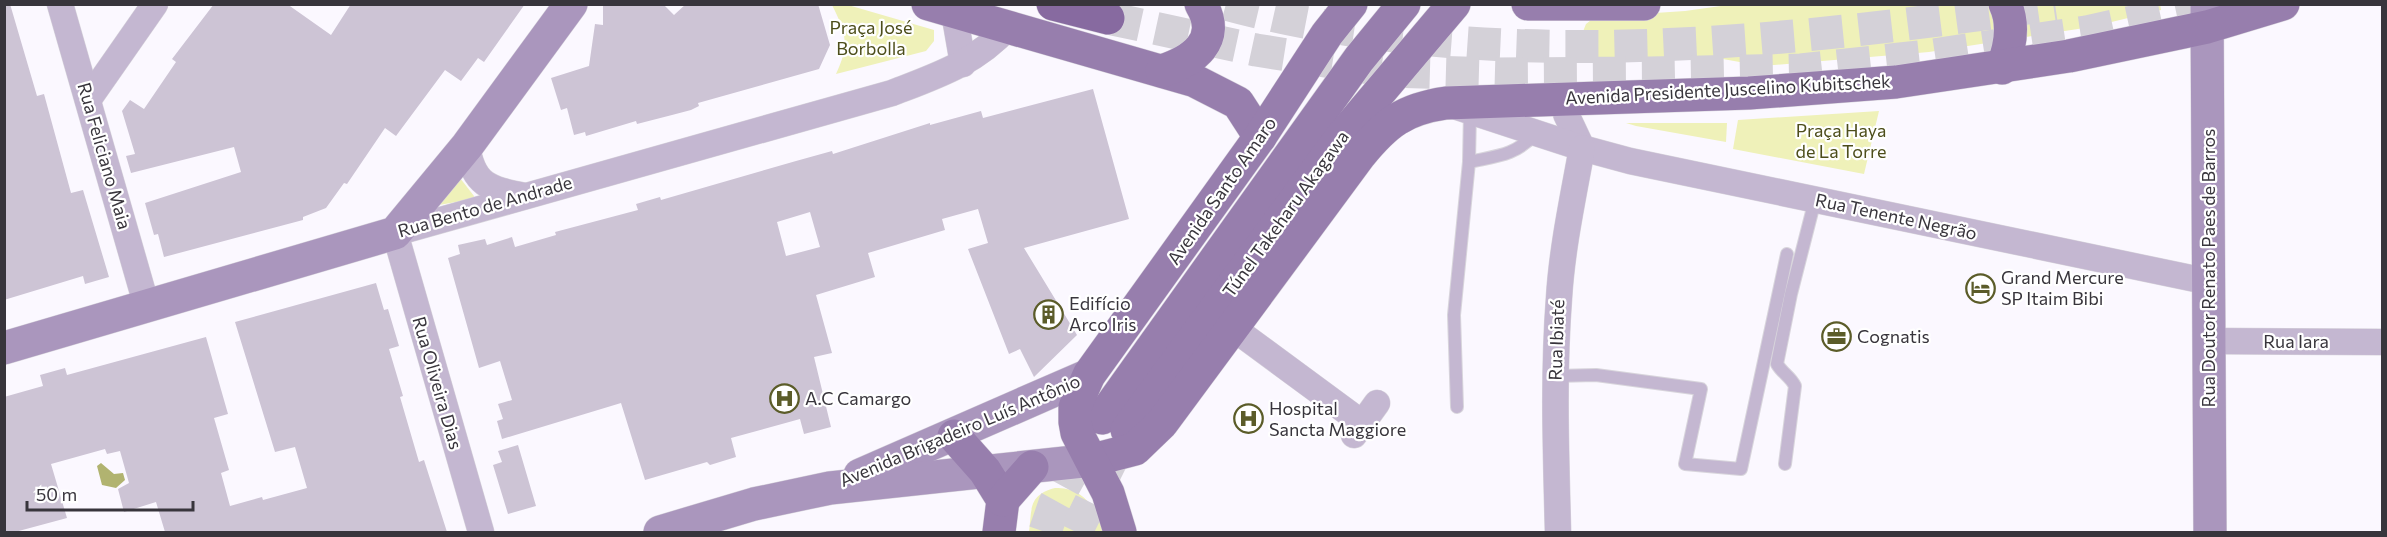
<svg xmlns="http://www.w3.org/2000/svg" width="2387" height="537" font-family="Commissioner,sans-serif">
  <style>
    .green { fill: #eff1b9 }
    .water { fill: #b1b370 }
    .building { fill: #cdc4d5; fill-rule: evenodd }
    .lines { fill: none; stroke-linecap: round; stroke-linejoin: round }
    .primary-tunnel { stroke: #d4d1d8; stroke-width: 33; stroke-dasharray: 33 16; stroke-linecap: butt }
    .highway-tunnel { stroke: #d4d1d8; stroke-width: 33; stroke-dasharray: 33 16; stroke-linecap: butt }
    .lane-casing { stroke: #d8d5dc; stroke-width: 14 }
    .street-casing { stroke: #d8d5dc; stroke-width: 27 }
    .secondary-casing { stroke: #d8d5dc; stroke-width: 34 }
    .primary-casing { stroke: #d8d5dc; stroke-width: 34 }
    .highway-casing { stroke: #d8d5dc; stroke-width: 34 }
    .lane { stroke: #c4b7d1; stroke-width: 12 }
    .street { stroke: #c4b7d1; stroke-width: 26 }
    .secondary { stroke: #aa96bd; stroke-width: 33 }
    .primary { stroke: #977ead; stroke-width: 33 }
    .highway { stroke: #876aa0; stroke-width: 33 }
    .labels { text-anchor: middle; stroke-width: 4.5; stroke-linejoin: round; paint-order: stroke }
    .park-label { font-size: 18px; fill: #4d4e1b; stroke: #fff }
    .street-label { font-size: 18px; fill: #38353c; stroke: #fff }
    .poi-label { font-size: 18px; fill: #38353c; stroke: #fff; text-anchor: start }
  </style>
  <rect width="100%" height="100%" fill="#fbf8ff"/>
  <g class="green">
    <polygon points="2160,4 2161,10 2091,27 1929,52 1762,66 1706,56 1595,60 1586,53 1580,39 1586,24 1595,17 1685,11 1728,5"/>
    <path d="M832,5h16l86,25v11l-8,10 -90,23c14,-29 10,-41 -4,-69z"/>
    <polygon points="1879,111 1864,174 1733,149 1738,120"/>
    <polygon points="1626,123 1727,123 1726,142 1636,126"/>
    <polygon points="460,178 474,196 473,199 439,205"/>
    <path d="M1055,488c27,-2 43,21 48,44h-74c3,-23 -1,-37 26,-44z"/>
  </g>
  <polygon class="water" points="101,463 114,474 123,473 125,480 116,488 102,485 97,466"/>
  <g class="building">
    <polygon points="4,4 10,4 37,96 44,94 71,193 83,190 109,277 85,284 83,276 4,300"/>
    <polygon points="214,4 287,4 331,35 351,4 525,4 484,62 478,58 461,81 445,70 396,136 385,128 347,184 344,183 326,208 303,217 303,220 164,257 158,234 154,235 145,203 241,172 234,147 131,173 126,156 135,154 122,111 130,100 144,109 176,62 172,59"/>
    <polygon points="603,4 663,4 674,15 686,4 818,4 830,45 819,69 698,103 699,106 691,110 672,115 637,124 636,121 586,136 585,132 574,135 567,108 561,110 551,78 589,66 595,24 603,25"/>
    <path d="M1093,89l36,130 -105,29 53,87 -43,42 -14,-28 -11,5 -41,-105 20,-6 -10,-34 -36,10 3,11 -77,23 7,24 -59,18 16,58 -18,4 17,70 -27,7 -4,-15 -69,19 5,19 -26,8 -3,-3 -62,18 -24,-77 -119,36 -5,-18 6,-2 -5,-15 14,-4 -12,-39 -21,7 -31,-110 12,-4 -2,-9 27,-6 2,6 25,-8 3,10 41,-12 -1,-3 83,-22 -2,-6 24,-7 1,3 135,-39 36,-10 1,3 97,-31v2l51,-14 2,7zM810,212l10,35 -34,9 -9,-34z"/>
    <polygon points="376,283 384,310 388,309 399,346 389,349 403,396 400,397 419,462 424,460 447,532 165,532 156,502 124,512 118,489 129,483 120,451 107,454 105,449 51,464 67,518 15,532 4,532 4,397 43,386 40,375 65,368 67,375 206,337 228,414 214,418 229,470 221,473 230,506 262,497 263,500 307,488 295,447 275,452 235,322"/>
    <polygon points="518,445 536,506 508,514 493,465 502,462 498,451"/>
  </g>
  <g class="lines">
    <g class="primary-tunnel">
      <polyline points="1045,532 1055,503 1089,441"/>
      <polyline points="1076,532 1112,459"/>
    </g>
    <g class="highway-tunnel">
      <path d="M1226,4c266,72 560,39 829,0"/>
      <polyline points="1108,18 1256,50 1389,71 1496,74 1650,73 1801,70 1927,56 2086,32 2215,4"/>
    </g>
    <defs>
      <g id="lane">
        <path d="M1469,162c27,-6 46,-6 66,-28"/>
        <polyline points="1555,376 1596,375 1701,389 1685,464 1741,469 1787,254"/>
        <polyline points="1457,407 1454,315 1469,162 1470,112"/>
        <path d="M1785,464l10,-78c-5,-10 -13,-13 -18,-22l14,-70 24,-94"/>
      </g>
      <g id="street">
        <polyline points="60,4 147,307"/>
        <polyline points="954,12 963,64"/>
        <polyline points="1575,98 1569,104 1566,114 1582,148"/>
        <polyline points="88,100 155,4"/>
        <polyline points="1457,107 1582,148 1630,161 2210,282"/>
        <path d="M467,146c6,39 22,43 58,50"/>
        <polyline points="1233,328 1362,423"/>
        <polyline points="2209,341 2382,342"/>
        <polyline points="1354,435 1377,403"/>
        <path d="M481,532l-86,-299 497,-140c44,-17 84,-30 116,-66"/>
        <path d="M1558,532c-2,-78 -5,-156 1,-234 3,-50 14,-100 23,-150"/>
      </g>
      <g id="secondary">
        <polyline points="2207,4 2210,532"/>
        <polyline points="4,348 395,233 467,146 571,4"/>
        <polyline points="860,475 1089,375"/>
        <polyline points="660,532 754,504 830,488 1093,460"/>
      </g>
      <g id="primary">
        <polyline points="928,4 1195,81 1238,103 1260,137"/>
        <polyline points="1528,4 1644,4"/>
        <path d="M2002,68c8,-20 13,-43 3,-64"/>
        <path d="M1162,71c30,-10 61,-30 39,-67"/>
        <polyline points="1102,418 1359,59 1404,4"/>
        <polyline points="1127,430 1339,140 1454,4"/>
        <polyline points="954,436 985,471 1003,500 999,532"/>
        <path d="M1093,460l42,-11 27,-26 198,-268c26,-32 44,-46 86,-52l303,-10 147,-11 173,-26 138,-29 76,-23"/>
        <polyline points="1003,500 1032,467"/>
        <polyline points="1120,532 1108,493 1077,433 1075,422 1075,407 1089,375 1260,137 1327,34 1351,4"/>
      </g>
      <polyline id="highway" points="1053,4 1108,18"/>
    </defs>
    <use href="#lane" class="lane-casing"/>
    <use href="#street" class="street-casing"/>
    <use href="#secondary" class="secondary-casing"/>
    <use href="#primary" class="primary-casing"/>
    <use href="#highway" class="highway-casing"/>
    <use href="#lane" class="lane"/>
    <use href="#street" class="street"/>
    <use href="#secondary" class="secondary"/>
    <use href="#primary" class="primary"/>
    <use href="#highway" class="highway"/>
  </g>
  <defs>
    <symbol id="hotel-ring" viewBox="-11 -11 22 22"><circle r="9.5" fill="#fff" stroke="#5b5c29" stroke-width="1.5"/><path d="M-6-4.5h1.5V1H6V5H4.5V3h-9V5H-6ZM-4 0a1.8 1.8 0 1 1 3.6 0ZM.5 0V-2.5h3Q6-2.5 6 0Z" fill="#5b5c29"/></symbol>
    <symbol id="building-ring" viewBox="-11 -11 22 22"><circle r="9.5" fill="#fff" stroke="#5b5c29" stroke-width="1.5"/><path d="M-4-6H4V6H1V3H-1V6H-4ZM-2.5-4.3h1.7v1.8h-1.7ZM.8-4.3h1.7v1.8H.8ZM-2.5-1h1.7V.8h-1.7ZM.8-1h1.7V.8H.8Z" fill="#5b5c29"/></symbol>
    <symbol id="office-ring" viewBox="-11 -11 22 22"><circle r="9.5" fill="#fff" stroke="#5b5c29" stroke-width="1.5"/><path d="M-6-3h4V-5.5h4V-3h4V5H-6ZM-1-4.5V-3h2v-1.5ZM-6 0V1H6V0Z" fill="#5b5c29"/></symbol>
    <symbol id="hospital-ring" viewBox="-11 -11 22 22"><circle r="9.5" fill="#fff" stroke="#5b5c29" stroke-width="1.5"/><path d="M-5-5h3v3.5h4V-5h3V5h-3V1.5h-4V5h-3Z" fill="#5b5c29"/></symbol>
  </defs>
  <g fill-rule="evenodd">
    <use href="#hotel-ring" x="1964" y="272" width="33" height="33"/>
    <use href="#building-ring" x="1032" y="298" width="33" height="33"/>
    <use href="#office-ring" x="1820" y="320" width="33" height="33"/>
    <use href="#hospital-ring" x="768" y="382" width="33" height="33"/>
    <use href="#hospital-ring" x="1232" y="402" width="33" height="33"/>
  </g>
  <g class="labels">
    <g class="park-label">
      <text x="871" y="34">Praça José<tspan x="871" dy="21">Borbolla</tspan></text>
      <text x="1841" y="137">Praça Haya<tspan x="1841" dy="21">de La Torre</tspan></text>
    </g>
    <g class="street-label">
      <text transform="translate(1728 90) rotate(-3)" y="6">Avenida Presidente Juscelino Kubitschek</text>
      <text transform="translate(104 156) rotate(74)" y="6">Rua Feliciano Maia</text>
      <text transform="translate(1222 191) rotate(-55)" y="6">Avenida Santo Amaro</text>
      <text transform="translate(485 207) rotate(-16)" y="6">Rua Bento de Andrade</text>
      <text transform="translate(1286 214) rotate(-54)" y="6">Túnel Takeharu Akagawa</text>
      <text transform="translate(1896 217) rotate(12)" y="6">Rua Tenente Negrão</text>
      <text transform="translate(2209 268) rotate(-90)" y="6">Rua Doutor Renato Paes de Barros</text>
      <text transform="translate(1557 340) rotate(-88)" y="6">Rua Ibiaté</text>
      <text x="2296" y="348">Rua Iara</text>
      <text transform="translate(437 383) rotate(74)" y="6">Rua Oliveira Dias</text>
      <text transform="translate(960 431) rotate(-23)" y="6">Avenida Brigadeiro Luís Antônio</text>
    </g>
    <g class="poi-label">
      <text x="2001" y="284">Grand Mercure<tspan x="2001" dy="21">SP Itaim Bibi</tspan></text>
      <text x="1069" y="310">Edifício<tspan x="1069" dy="21">Arco Iris</tspan></text>
      <text x="1857" y="343">Cognatis</text>
      <text x="805" y="405">A.C Camargo</text>
      <text x="1269" y="415">Hospital<tspan x="1269" dy="21">Sancta Maggiore</tspan></text>
    </g>
  </g>
  <rect width="2387" height="537" fill="none" stroke="#38353c" stroke-width="12"/>
  <path d="M27 501v9h166v-9" fill="none" stroke="#38353c" stroke-width="3"/>
  <text x="36" y="501" font-size="18" fill="#38353c" stroke="#ffffff" stroke-width="4.5" paint-order="stroke">50 m</text>
</svg>
